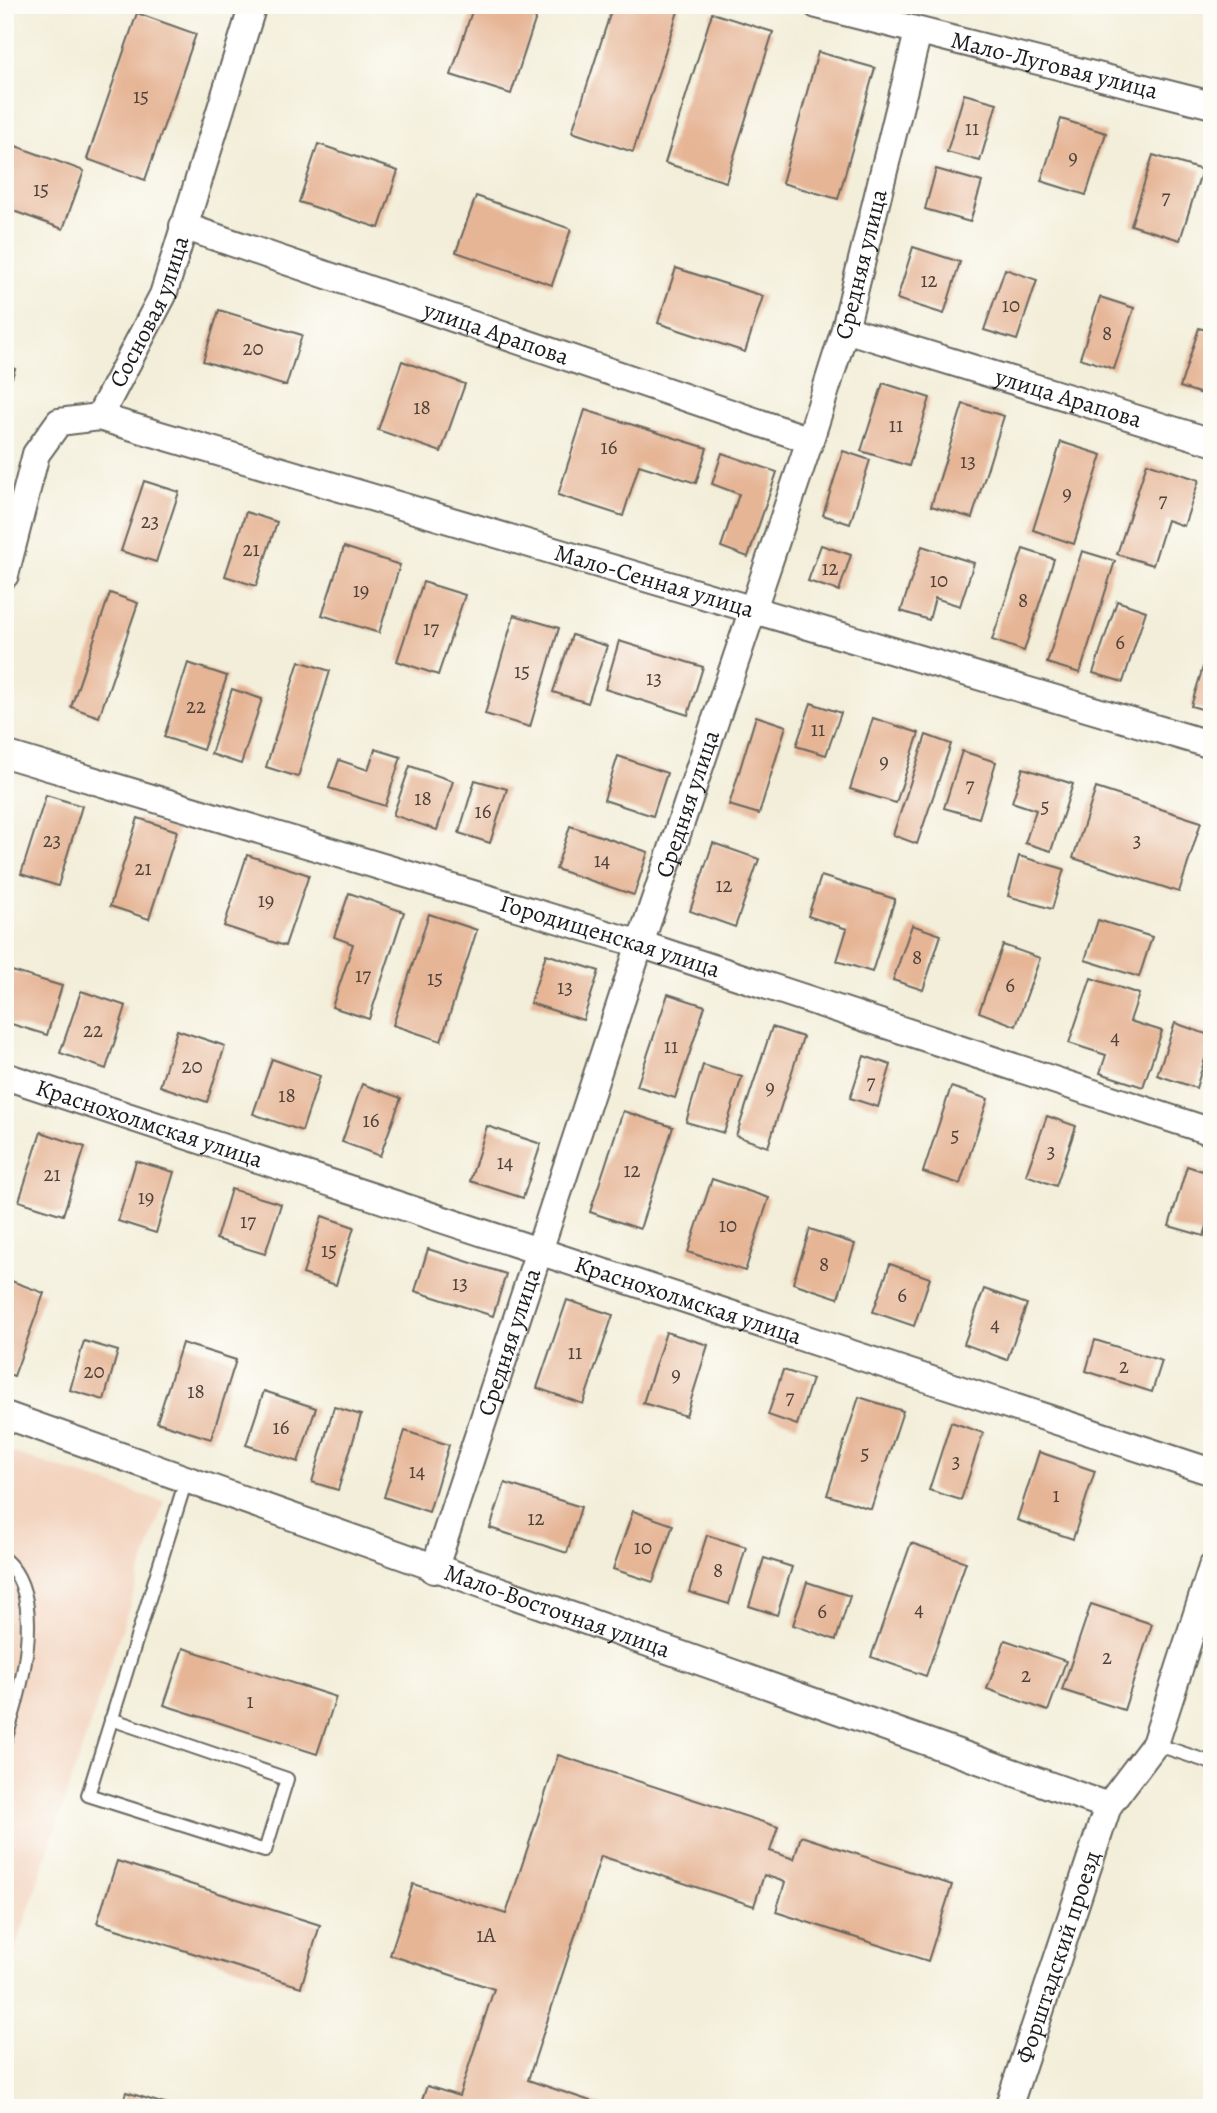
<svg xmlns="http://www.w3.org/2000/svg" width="1217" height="2113" font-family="Alegreya,serif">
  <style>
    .built { fill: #f3d4bf }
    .building { fill: #e6b596 }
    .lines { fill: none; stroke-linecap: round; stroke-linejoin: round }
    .lane-casing { stroke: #67665e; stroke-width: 16 }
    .street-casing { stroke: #67665e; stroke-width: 30 }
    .lane { stroke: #fff; stroke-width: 12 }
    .street { stroke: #fff; stroke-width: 26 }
    .labels { text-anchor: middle; stroke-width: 5; stroke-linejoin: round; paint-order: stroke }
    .number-label { font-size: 21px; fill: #4e423a }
    .street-label { font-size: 24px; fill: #1c1c1c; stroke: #fdfcf7 }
  </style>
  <rect width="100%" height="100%" fill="#fdfcf7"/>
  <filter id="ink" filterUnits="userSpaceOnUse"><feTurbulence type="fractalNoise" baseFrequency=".0143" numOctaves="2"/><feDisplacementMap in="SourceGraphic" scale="14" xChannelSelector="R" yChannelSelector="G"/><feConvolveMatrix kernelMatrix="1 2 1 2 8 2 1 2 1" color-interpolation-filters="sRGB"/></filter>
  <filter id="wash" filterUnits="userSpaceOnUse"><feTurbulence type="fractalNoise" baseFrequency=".00686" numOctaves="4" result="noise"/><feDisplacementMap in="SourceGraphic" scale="28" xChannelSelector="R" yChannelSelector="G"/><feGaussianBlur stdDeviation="1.57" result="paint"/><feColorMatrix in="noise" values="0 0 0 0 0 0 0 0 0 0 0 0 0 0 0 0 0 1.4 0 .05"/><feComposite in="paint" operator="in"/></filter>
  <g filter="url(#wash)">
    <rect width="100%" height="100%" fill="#f3eed9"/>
    <polygon class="built" points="5,1450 164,1502 5,1981"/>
    <g id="blocks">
      <g class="building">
        <polygon points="474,5 540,5 511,94 451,75"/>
        <polygon points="613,5 680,5 633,152 572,132"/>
        <polygon points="137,13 196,34 145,180 87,159"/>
        <polygon points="712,13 773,32 726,182 665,163"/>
        <polygon points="818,52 875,68 838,199 782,183"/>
        <polygon points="964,94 997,103 980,161 947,152"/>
        <polygon points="1061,119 1106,133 1086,195 1041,181"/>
        <polygon points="5,142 84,171 63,229 5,208"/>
        <polygon points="318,144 398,171 379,228 299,202"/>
        <polygon points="1153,155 1202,170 1180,240 1131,225"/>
        <polygon points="936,169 982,182 970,222 925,209"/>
        <polygon points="476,196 571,229 552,285 456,252"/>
        <polygon points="913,247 960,262 944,314 897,299"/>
        <polygon points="676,268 763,296 745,352 658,323"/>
        <polygon points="1005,269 1037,280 1017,340 984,330"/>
        <polygon points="1100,297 1134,308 1114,369 1080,358"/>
        <polygon points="219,310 302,335 286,386 203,361"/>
        <polygon points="1199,328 1212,332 1212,397 1180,387"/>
        <polygon points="402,361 465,384 441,452 378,430"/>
        <polygon points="5,366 15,369 6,395 5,395"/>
        <polygon points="883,383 930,398 909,466 861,451"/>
        <polygon points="963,404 1004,416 972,518 931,506"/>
        <polygon points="585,410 707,448 696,483 639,465 623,516 558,495"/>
        <polygon points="1061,442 1102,455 1074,544 1033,530"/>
        <polygon points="843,451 870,460 850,524 823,515"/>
        <polygon points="722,453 777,472 748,557 721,547 739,494 712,484"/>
        <polygon points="1147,463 1199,480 1184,526 1167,520 1153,565 1117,554"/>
        <polygon points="144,481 179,492 156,562 121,551"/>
        <polygon points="246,512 277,522 256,586 225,576"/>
        <polygon points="821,545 851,555 839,591 808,581"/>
        <polygon points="922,546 974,563 960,606 935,598 929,620 901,611"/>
        <polygon points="344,547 400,565 379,633 322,615"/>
        <polygon points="1023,549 1054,559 1024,651 992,640"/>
        <polygon points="1082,551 1115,561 1080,673 1047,663"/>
        <polygon points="423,582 465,595 438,675 397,661"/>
        <polygon points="110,593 138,603 99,717 71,707"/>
        <polygon points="1117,601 1146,611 1123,682 1093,673"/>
        <polygon points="514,615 559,628 530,727 485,714"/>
        <polygon points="572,635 607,646 588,703 553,692"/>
        <polygon points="619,641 703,667 688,715 605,689"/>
        <polygon points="1207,654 1212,656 1212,712 1191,706"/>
        <polygon points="299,661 330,671 298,777 266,767"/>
        <polygon points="188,663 227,676 203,750 164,737"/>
        <polygon points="232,689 262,699 241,764 211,754"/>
        <polygon points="811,703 841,713 826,755 796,746"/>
        <polygon points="756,716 786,726 759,814 729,805"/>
        <polygon points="873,718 919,733 896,803 850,789"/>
        <polygon points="926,735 951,744 917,844 893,835"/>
        <polygon points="375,749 401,757 385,806 329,788 339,760 368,770"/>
        <polygon points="962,751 996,762 979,818 944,808"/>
        <polygon points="618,756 667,773 653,816 604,800"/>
        <polygon points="410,766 453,781 437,830 393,815"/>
        <polygon points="1023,768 1073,784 1051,851 1025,843 1036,810 1012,802"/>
        <polygon points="475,780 507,789 490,843 459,833"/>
        <polygon points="1096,788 1201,822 1179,892 1073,858"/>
        <polygon points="46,795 82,806 58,886 21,874"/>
        <polygon points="138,818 177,831 149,919 110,906"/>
        <polygon points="570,826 648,852 634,895 556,869"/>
        <polygon points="713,843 759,859 735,927 690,911"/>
        <polygon points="247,855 309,875 285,946 224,926"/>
        <polygon points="1019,856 1064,869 1052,909 1008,896"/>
        <polygon points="821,876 895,899 872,972 837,961 847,929 808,916"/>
        <polygon points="349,893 404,912 369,1019 332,1007 353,944 334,937"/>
        <polygon points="429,914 477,930 441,1041 393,1025"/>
        <polygon points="1098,920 1152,937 1139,977 1085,960"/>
        <polygon points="912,925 941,935 923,990 893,980"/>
        <polygon points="1003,945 1040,958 1016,1026 979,1012"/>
        <polygon points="546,954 599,971 583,1020 530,1003"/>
        <polygon points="5,969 62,986 47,1035 5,1022"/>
        <polygon points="1091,978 1139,994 1130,1021 1162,1031 1143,1087 1100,1073 1106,1055 1069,1043"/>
        <polygon points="81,991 126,1006 106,1069 60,1053"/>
        <polygon points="668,994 705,1006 675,1098 637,1086"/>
        <polygon points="1175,1023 1212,1036 1196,1088 1157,1075"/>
        <polygon points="772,1027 803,1037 768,1147 736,1136"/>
        <polygon points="177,1030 225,1046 207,1102 160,1086"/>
        <polygon points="864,1056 891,1065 878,1107 850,1098"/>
        <polygon points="272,1059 320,1076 302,1131 253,1114"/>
        <polygon points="703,1065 742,1077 724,1133 686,1122"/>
        <polygon points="362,1084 401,1098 380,1156 342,1142"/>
        <polygon points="951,1087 988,1099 960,1184 923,1172"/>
        <polygon points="623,1111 673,1127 640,1229 590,1212"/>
        <polygon points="1047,1116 1076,1126 1056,1186 1026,1175"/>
        <polygon points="487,1126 541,1144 523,1198 470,1181"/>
        <polygon points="41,1132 85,1147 63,1215 19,1201"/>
        <polygon points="136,1161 174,1172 156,1233 118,1221"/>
        <polygon points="1187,1166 1212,1174 1212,1210 1204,1236 1169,1226"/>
        <polygon points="712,1179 769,1198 745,1271 688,1252"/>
        <polygon points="231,1189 281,1204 265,1254 216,1239"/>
        <polygon points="322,1216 354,1227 336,1285 303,1274"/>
        <polygon points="810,1229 855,1244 838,1298 793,1283"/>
        <polygon points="428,1249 506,1274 493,1316 415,1291"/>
        <polygon points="890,1264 930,1278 914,1326 873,1312"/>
        <polygon points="6,1279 44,1293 14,1376 5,1373"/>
        <polygon points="984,1289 1027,1304 1007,1360 964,1344"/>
        <polygon points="567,1300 613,1315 583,1404 537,1388"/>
        <polygon points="666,1332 708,1345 686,1416 643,1403"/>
        <polygon points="1095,1340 1162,1361 1152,1392 1086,1371"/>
        <polygon points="84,1341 118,1351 104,1400 70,1390"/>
        <polygon points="182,1343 236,1360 211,1439 157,1422"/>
        <polygon points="783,1370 812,1379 797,1425 768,1415"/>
        <polygon points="264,1391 316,1408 298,1462 246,1445"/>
        <polygon points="859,1397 903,1411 871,1509 827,1495"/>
        <polygon points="334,1407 361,1415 338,1490 312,1482"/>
        <polygon points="951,1422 983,1433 961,1500 929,1490"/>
        <polygon points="405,1431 449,1445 429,1512 384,1497"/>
        <polygon points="1039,1452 1095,1471 1073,1539 1017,1520"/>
        <polygon points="505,1483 581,1507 567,1553 490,1528"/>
        <polygon points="633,1511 673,1525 653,1582 613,1569"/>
        <polygon points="707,1535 746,1547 729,1604 689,1592"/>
        <polygon points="911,1543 966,1562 926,1676 871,1657"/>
        <polygon points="764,1558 792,1567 777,1615 749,1606"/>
        <polygon points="807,1582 850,1596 836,1640 793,1625"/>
        <polygon points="1091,1604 1152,1624 1124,1710 1062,1690"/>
        <polygon points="1005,1640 1066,1661 1048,1711 987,1689"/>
        <polygon points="183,1648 336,1697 317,1754 164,1705"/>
        <polygon points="558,1755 778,1827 770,1851 794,1859 801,1836 952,1885 928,1961 776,1912 785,1882 764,1875 754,1906 601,1856 528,2080 611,2108 419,2108 427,2086 459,2096 494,1989 390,1955 413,1884 506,1914"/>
        <polygon points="117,1861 320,1925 301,1987 97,1923"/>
        <polygon points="126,2092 174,2107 174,2108 121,2108"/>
      </g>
    </g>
  </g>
  <g filter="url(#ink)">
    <use href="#blocks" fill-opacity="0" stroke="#67665e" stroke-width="2"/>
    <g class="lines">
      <defs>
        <g id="lane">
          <path d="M5,1560c43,38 15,135 0,180"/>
          <polyline points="111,1719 287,1779 265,1851 88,1795 186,1480"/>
          <polyline points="1155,1744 1212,1763"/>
        </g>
        <g id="street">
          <path id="s1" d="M817,5l395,100"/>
          <path id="s2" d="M183,226l627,214"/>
          <path id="s3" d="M845,329l367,113"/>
          <path id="s4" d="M99,417l1113,328"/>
          <path id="s5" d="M5,575l31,-121 23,-32 40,-5 64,-122 90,-290"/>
          <path id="s6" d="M5,754l635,190 572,188"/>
          <path id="s7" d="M5,1076l1207,396"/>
          <path id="s8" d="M5,1415l1103,391"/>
          <path id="s9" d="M434,1570l206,-626 170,-504 35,-111 73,-297"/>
          <path id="s10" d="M1008,2108l100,-302 47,-62 57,-177"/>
        </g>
      </defs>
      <use href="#lane" class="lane-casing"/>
      <use href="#street" class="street-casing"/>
      <use href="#lane" class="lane"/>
      <use href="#street" class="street"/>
    </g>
  </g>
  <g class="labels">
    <g class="number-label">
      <text x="141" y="103">15</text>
      <text x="972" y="135">11</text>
      <text x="1073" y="164">9</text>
      <text x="41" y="196">15</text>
      <text x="1166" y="204">7</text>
      <text x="929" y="287">12</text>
      <text x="1011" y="312">10</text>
      <text x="1107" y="340">8</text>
      <text x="253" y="355">20</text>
      <text x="422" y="414">18</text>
      <text x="896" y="432">11</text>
      <text x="609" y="454">16</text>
      <text x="968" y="468">13</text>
      <text x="1067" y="500">9</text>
      <text x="1163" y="507">7</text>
      <text x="150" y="528">23</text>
      <text x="251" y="556">21</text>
      <text x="830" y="575">12</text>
      <text x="939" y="587">10</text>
      <text x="361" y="597">19</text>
      <text x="1023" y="607">8</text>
      <text x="431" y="635">17</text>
      <text x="1120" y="649">6</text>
      <text x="522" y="678">15</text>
      <text x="654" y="685">13</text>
      <text x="196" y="713">22</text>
      <text x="818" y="736">11</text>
      <text x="884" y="768">9</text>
      <text x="970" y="792">7</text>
      <text x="423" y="805">18</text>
      <text x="1045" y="813">5</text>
      <text x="483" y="818">16</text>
      <text x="52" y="847">23</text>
      <text x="1137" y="847">3</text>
      <text x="602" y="867">14</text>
      <text x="143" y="875">21</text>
      <text x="724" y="892">12</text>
      <text x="266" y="907">19</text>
      <text x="917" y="964">8</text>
      <text x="363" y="982">17</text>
      <text x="435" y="985">15</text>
      <text x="1010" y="992">6</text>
      <text x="565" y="994">13</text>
      <text x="93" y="1037">22</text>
      <text x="1115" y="1044">4</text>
      <text x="671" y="1053">11</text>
      <text x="192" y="1073">20</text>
      <text x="871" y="1089">7</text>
      <text x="770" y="1094">9</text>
      <text x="287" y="1102">18</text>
      <text x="371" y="1127">16</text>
      <text x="955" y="1142">5</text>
      <text x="1051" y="1158">3</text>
      <text x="505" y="1169">14</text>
      <text x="632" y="1177">12</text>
      <text x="52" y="1181">21</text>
      <text x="146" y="1204">19</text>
      <text x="248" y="1228">17</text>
      <text x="728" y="1232">10</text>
      <text x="329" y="1257">15</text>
      <text x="824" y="1271">8</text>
      <text x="460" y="1290">13</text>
      <text x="902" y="1302">6</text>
      <text x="995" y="1331">4</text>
      <text x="575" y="1359">11</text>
      <text x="1124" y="1373">2</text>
      <text x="94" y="1378">20</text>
      <text x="676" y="1381">9</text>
      <text x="196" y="1398">18</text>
      <text x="790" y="1404">7</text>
      <text x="281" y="1434">16</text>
      <text x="865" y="1460">5</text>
      <text x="956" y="1468">3</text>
      <text x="417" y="1478">14</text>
      <text x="1056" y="1502">1</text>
      <text x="536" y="1525">12</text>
      <text x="643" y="1554">10</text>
      <text x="718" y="1577">8</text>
      <text x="919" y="1616">4</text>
      <text x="822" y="1618">6</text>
      <text x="1107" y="1664">2</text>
      <text x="1026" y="1682">2</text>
      <text x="250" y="1708">1</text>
      <text x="486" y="1942">1А</text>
    </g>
    <g class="street-label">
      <text dy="8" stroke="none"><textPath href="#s1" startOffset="245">Мало-Луговая улица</textPath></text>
      <text dy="8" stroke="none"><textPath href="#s9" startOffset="1374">Средняя улица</textPath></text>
      <text dy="8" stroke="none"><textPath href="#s5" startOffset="322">Сосновая улица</textPath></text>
      <text dy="8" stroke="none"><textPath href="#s2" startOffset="331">улица Арапова</textPath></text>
      <text dy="8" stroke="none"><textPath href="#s3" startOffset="234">улица Арапова</textPath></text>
      <text dy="8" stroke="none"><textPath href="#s4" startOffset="579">Мало-Сенная улица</textPath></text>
      <text dy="8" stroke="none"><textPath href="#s9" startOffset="807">Средняя улица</textPath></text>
      <text dy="8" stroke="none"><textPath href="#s6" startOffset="632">Городищенская улица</textPath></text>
      <text dy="8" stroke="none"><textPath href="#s7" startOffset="152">Краснохолмская улица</textPath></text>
      <text dy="8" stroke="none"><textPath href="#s7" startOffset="719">Краснохолмская улица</textPath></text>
      <text dy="8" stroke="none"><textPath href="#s9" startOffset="240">Средняя улица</textPath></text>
      <text dy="8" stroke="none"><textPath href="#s8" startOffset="586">Мало-Восточная улица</textPath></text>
      <text dy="8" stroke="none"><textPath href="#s10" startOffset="159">Форштадский проезд</textPath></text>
    </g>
  </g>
  <rect width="1217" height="2113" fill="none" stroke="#fdfcf7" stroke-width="28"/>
</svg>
